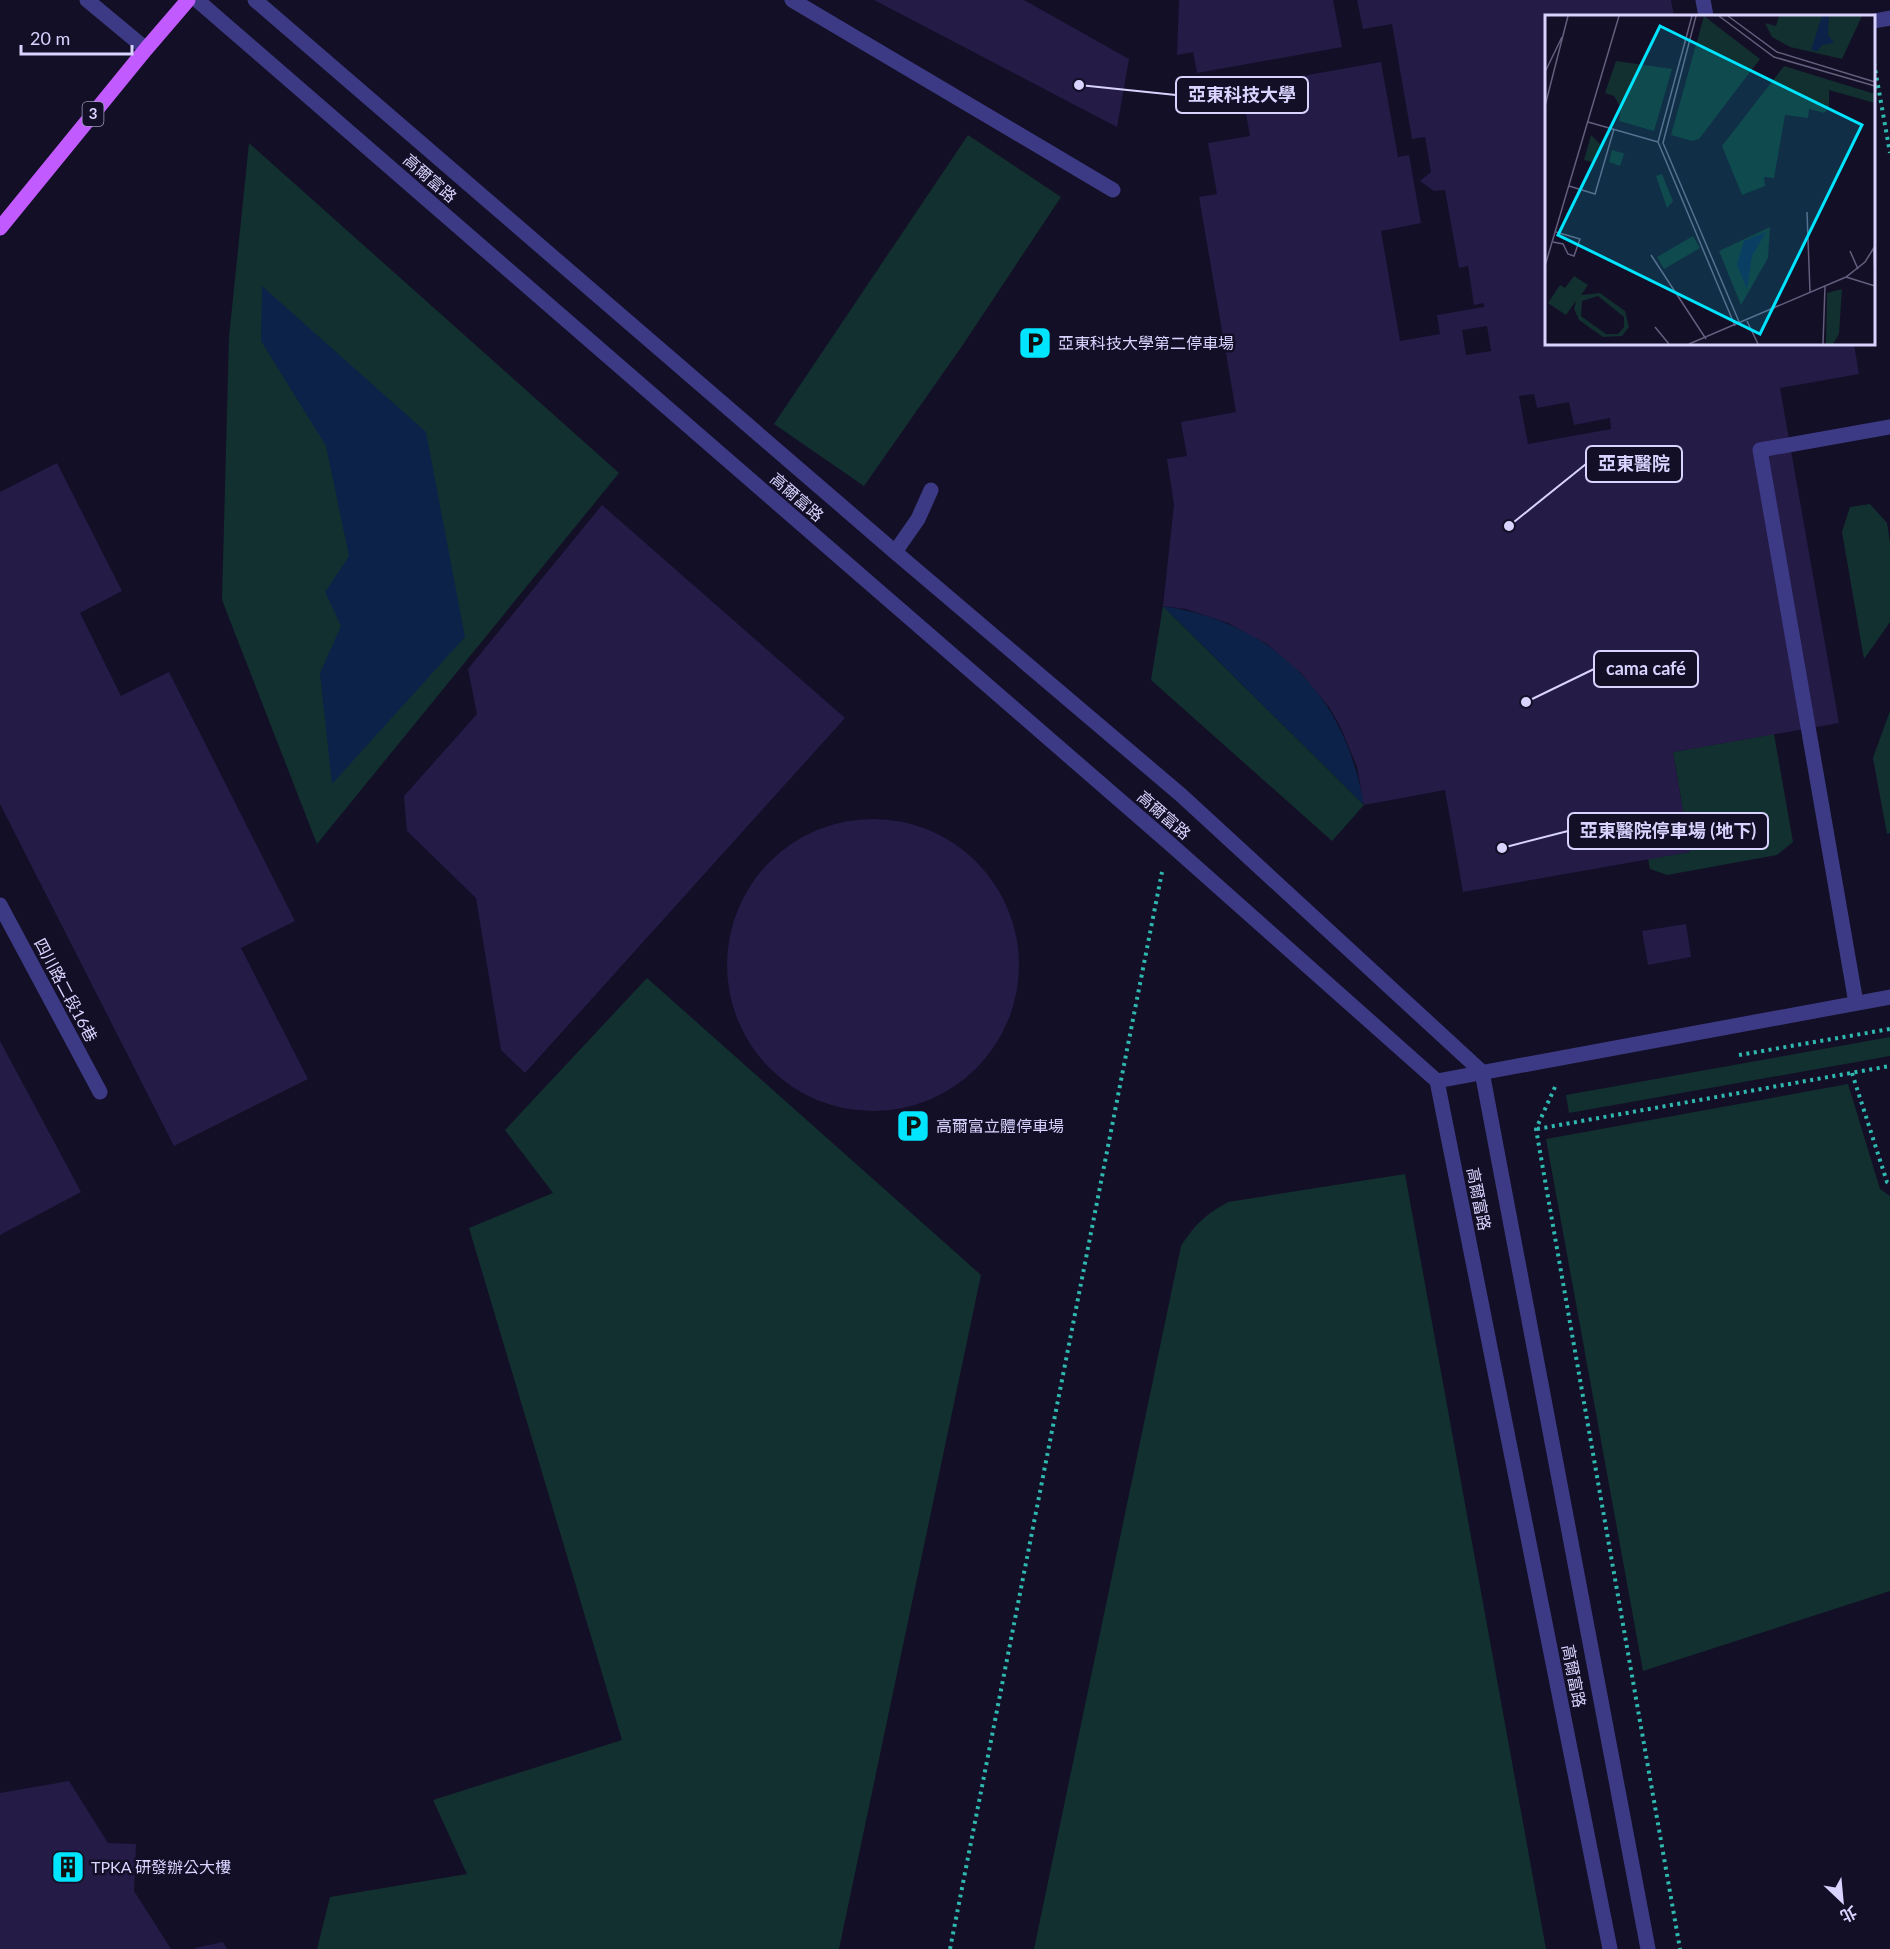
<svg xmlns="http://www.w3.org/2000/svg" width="1890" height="1949" font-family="Lato,'Noto Sans TC',sans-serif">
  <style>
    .green { fill: #12302f }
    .water { fill: #0c2248 }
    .building { fill: #241b47; fill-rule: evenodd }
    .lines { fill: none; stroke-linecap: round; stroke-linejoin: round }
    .path { stroke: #2fb8b0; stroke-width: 4; stroke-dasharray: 3 4.5; stroke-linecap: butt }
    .service { stroke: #3d3a85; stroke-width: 15 }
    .minor { stroke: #3d3a85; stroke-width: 15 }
    .primary { stroke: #c25bff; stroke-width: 15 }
    .labels { text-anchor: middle; stroke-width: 5; stroke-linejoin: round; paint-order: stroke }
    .shield { fill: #130f26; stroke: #9e99be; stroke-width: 1.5 }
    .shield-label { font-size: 15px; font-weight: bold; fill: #d9d4ff }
    .street-label { font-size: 16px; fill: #d9d4ff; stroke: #130f26 }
    .poi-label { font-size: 16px; fill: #d9d4ff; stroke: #130f26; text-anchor: start }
    .inset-road { fill: none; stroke: #625e7d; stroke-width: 1.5 }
    .view { fill: #00e5ff; fill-opacity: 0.15; stroke: #00e5ff; stroke-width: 3 }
    .inset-edge { fill: none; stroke: #d9d4ff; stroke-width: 3 }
    .leader { fill: none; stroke: #d9d4ff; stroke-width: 2 }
    .callout-dot { fill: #d9d4ff; stroke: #130f26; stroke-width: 2 }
    .callout { fill: #130f26; stroke: #d9d4ff; stroke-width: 2 }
    .callout-label { font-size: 18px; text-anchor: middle; font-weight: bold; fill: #d9d4ff }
  </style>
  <rect width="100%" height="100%" fill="#130f26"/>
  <g class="green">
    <polygon points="968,135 1061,197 962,346 864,486 774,424"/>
    <polygon points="249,143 619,473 317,844 222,600 229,337"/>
    <polygon points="1870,504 1887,523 1890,542 1890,622 1864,659 1842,532 1850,507"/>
    <polygon points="1163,606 1364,805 1332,841 1151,680"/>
    <polygon points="1890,711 1890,833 1887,834 1873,758"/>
    <polygon points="1774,734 1793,842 1777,855 1667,875 1650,869 1648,859 1690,852 1673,752"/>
    <polygon points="647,978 981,1275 839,1949 317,1949 330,1897 467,1874 433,1800 622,1740 469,1228 553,1193 505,1130"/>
    <polygon points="1890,1037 1890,1056 1569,1113 1566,1095"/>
    <polygon points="1848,1084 1880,1189 1890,1196 1890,1591 1643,1671 1546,1139"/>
    <path d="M1405,1174l141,775h-512l147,-703c14,-22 24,-31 47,-44z"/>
  </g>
  <g class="water">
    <polygon points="262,286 426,432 465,637 332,784 320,673 341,626 325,592 349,556 326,446 261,341"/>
    <path d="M1163,606c111,17 182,88 201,199z"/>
  </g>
  <g class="building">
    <polygon points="874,0 1024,0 1129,59 1117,127"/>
    <polygon points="1179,0 1333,0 1342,47 1197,73 1193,52 1177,55"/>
    <path d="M1357,0h314l3,16h-128v328h308l5,30 -79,14 59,335 -166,29 17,100 -227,40 -18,-102 -81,15 -7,-38 -17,-41 -11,-19 -28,-34 -34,-29 -39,-21 -42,-14 -23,-3 11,-101 -7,-46 20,-3 -6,-34 55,-10 -37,-215 18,-3 -9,-51 42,-7 -9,-49 140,-25 17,95 11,-2 12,68 -40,8 19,110 40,-7 -3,-19 47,-8v-4l-10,2 -6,-39 -9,2 -14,-78 -11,1 -14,-10 11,-9 -6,-35 -13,2 -20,-115 -29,5zM1487,326l4,25 -25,4 -4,-25zM1534,394l3,14 32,-6 5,23 36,-7 1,11 -83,15 -9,-48z"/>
    <polygon points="57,463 122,591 80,613 121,696 169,672 295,921 241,948 308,1079 174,1146 0,804 0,492"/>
    <polygon points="602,505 845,718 525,1073 501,1050 476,898 407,831 404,796 477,714 468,669"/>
    <circle cx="873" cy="965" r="146"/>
    <polygon points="1686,924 1691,957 1648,965 1642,931"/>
    <polygon points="0,1041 81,1192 0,1235"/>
    <polygon points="69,1781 108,1843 136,1844 134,1891 171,1949 0,1949 0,1793"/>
    <polygon points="223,1942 227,1949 195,1949 195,1948"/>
  </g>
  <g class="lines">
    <g class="path">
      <polyline points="1874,63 1890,153"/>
      <polyline points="1739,1055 1890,1029"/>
      <polyline points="1852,1073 1887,1182 1890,1184"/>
      <polyline points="1555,1087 1536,1129 1680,1949"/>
      <polyline points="1537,1129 1890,1066"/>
      <polyline points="950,1949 1162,872"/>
    </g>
    <g class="service">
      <polyline points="87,0 146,49"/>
      <polyline points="1703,0 1706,16"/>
      <polyline points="1874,21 1890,18"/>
      <polyline points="895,552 918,519 931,490"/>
      <polyline points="1856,1003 1760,450 1890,427"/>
    </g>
    <g class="minor">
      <polyline points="197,0 1168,842 1437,1081 1610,1949"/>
      <polyline points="255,0 895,552 1181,795 1482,1072 1648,1949"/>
      <polyline points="792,0 1113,190"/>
      <polyline points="0,905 100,1092"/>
      <polyline points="1437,1081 1890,997"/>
    </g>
    <polyline class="primary" points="0,228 146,49 188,0"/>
  </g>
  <defs>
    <symbol id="parking-square" viewBox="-11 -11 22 22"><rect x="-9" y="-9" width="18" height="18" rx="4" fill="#00e5ff" stroke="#130f26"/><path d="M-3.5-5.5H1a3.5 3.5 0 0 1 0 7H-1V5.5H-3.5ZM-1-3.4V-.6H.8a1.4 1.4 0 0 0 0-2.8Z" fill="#111"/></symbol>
    <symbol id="building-square" viewBox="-11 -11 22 22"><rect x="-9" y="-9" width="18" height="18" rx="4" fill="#00e5ff" stroke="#130f26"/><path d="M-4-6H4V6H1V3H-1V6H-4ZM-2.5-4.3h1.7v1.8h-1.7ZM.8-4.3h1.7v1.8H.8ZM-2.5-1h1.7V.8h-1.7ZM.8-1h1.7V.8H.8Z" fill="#111"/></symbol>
  </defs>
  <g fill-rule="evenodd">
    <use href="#parking-square" x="1016" y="324" width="38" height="38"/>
    <use href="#parking-square" x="894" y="1107" width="38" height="38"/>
    <use href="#building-square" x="49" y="1848" width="38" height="38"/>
  </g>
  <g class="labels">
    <rect class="shield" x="82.5" y="102" width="21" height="24" rx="4.5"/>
    <g class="shield-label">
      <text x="93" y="119">3</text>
    </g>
    <g class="street-label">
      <text transform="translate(430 178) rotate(41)" y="6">高爾富路</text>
      <text transform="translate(797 497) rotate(41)" y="6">高爾富路</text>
      <text transform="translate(1164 815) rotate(41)" y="6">高爾富路</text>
      <text transform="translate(66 990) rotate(62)" y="6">四川路二段16巷</text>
      <text transform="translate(1479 1199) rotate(79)" y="6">高爾富路</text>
      <text transform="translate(1574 1676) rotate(79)" y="6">高爾富路</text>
    </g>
    <g class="poi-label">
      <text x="1058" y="349">亞東科技大學第二停車場</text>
      <text x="936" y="1132">高爾富立體停車場</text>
      <text x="91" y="1873">TPKA 研發辦公大樓</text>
    </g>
  </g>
  <g transform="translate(1545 15)">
    <rect width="330" height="330" fill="#130f26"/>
    <path d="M159,1l56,43 -61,80 -7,2 -21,-6zM234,1h83l-20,43 -52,-12 -18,-10 -7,-14 11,3zM71,46l56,8 -18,62 -35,-10 2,-13 -7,-12 -9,-3zM239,51l91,28v9l-46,-13v18l-5,5 -15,-4 -1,9 -23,-3 -11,63 -10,-1 1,9 -23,9 -20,-49zM46,120l11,11 -10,16 -8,-2zM67,135l17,5 -5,-1 -4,12 -11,-4zM117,159l11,27 -6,7 -11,-32zM225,212l-2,31 -27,47 -22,-54zM148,221l7,12 -36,21 -7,-12zM29,261l14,9 -7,10 19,-2 25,18 4,16 -7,9 -19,1 -24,-17 -5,-11 2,-8 -10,14 -18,-12 12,-18 5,3zM53,281l26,21v10l-6,7h-12l-25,-18 1,-15zM297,274l-3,45 -6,10h-7l1,-51z" fill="#12302f" fill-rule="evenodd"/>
    <path d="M277,1h7l-1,19 6,8 -12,2 -4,6 -7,-1zM221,217l-14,24 -5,33 -10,-24 7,-24z" fill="#0c2248"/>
    <path class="inset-road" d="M147,1l-34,126 77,184M151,1l-33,127 77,181M174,1l55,41 101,29M183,1l49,36 98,30M0,57l17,-35M0,91l23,-90M43,107l70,20M24,171l26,8 19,-65M262,197l3,80M8,227l10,2 5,10 6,2 6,-17 -24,-7M329,235l1,29M305,236l8,18M106,240l55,84M0,251l74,-250M301,262l29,9M202,306l11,23M110,312l14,17M144,329l157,-67 19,-15 10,-16M278,329l2,-58"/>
    <path class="view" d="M115,11l202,99 -102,209 -202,-99z"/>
    <rect width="330" height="330" class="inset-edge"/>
  </g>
  <path class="leader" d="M1079 85L1176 95M1509 526L1586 464M1526 702L1594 669M1502 848L1568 831"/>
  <g class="callout-dot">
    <circle cx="1079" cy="85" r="6"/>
    <circle cx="1509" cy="526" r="6"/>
    <circle cx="1526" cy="702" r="6"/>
    <circle cx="1502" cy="848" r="6"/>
  </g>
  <g class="callout">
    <rect x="1176" y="77" width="132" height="36" rx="6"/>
    <rect x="1586" y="446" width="96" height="36" rx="6"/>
    <rect x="1594" y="651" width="104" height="36" rx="6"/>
    <rect x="1568" y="813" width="200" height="36" rx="6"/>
  </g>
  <g class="callout-label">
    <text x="1242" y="101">亞東科技大學</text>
    <text x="1634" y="470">亞東醫院</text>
    <text x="1646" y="675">cama café</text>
    <text x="1668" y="837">亞東醫院停車場 (地下)</text>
  </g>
  <g transform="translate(1842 1901) rotate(154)" stroke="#130f26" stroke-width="4.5" paint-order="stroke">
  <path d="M0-4.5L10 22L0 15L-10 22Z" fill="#d9d4ff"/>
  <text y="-9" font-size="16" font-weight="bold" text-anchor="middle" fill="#d9d4ff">北</text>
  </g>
  <path d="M21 45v9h111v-9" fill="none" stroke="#d9d4ff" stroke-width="3"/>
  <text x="30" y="45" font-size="18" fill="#d9d4ff" stroke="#130f26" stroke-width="4.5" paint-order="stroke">20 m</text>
</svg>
